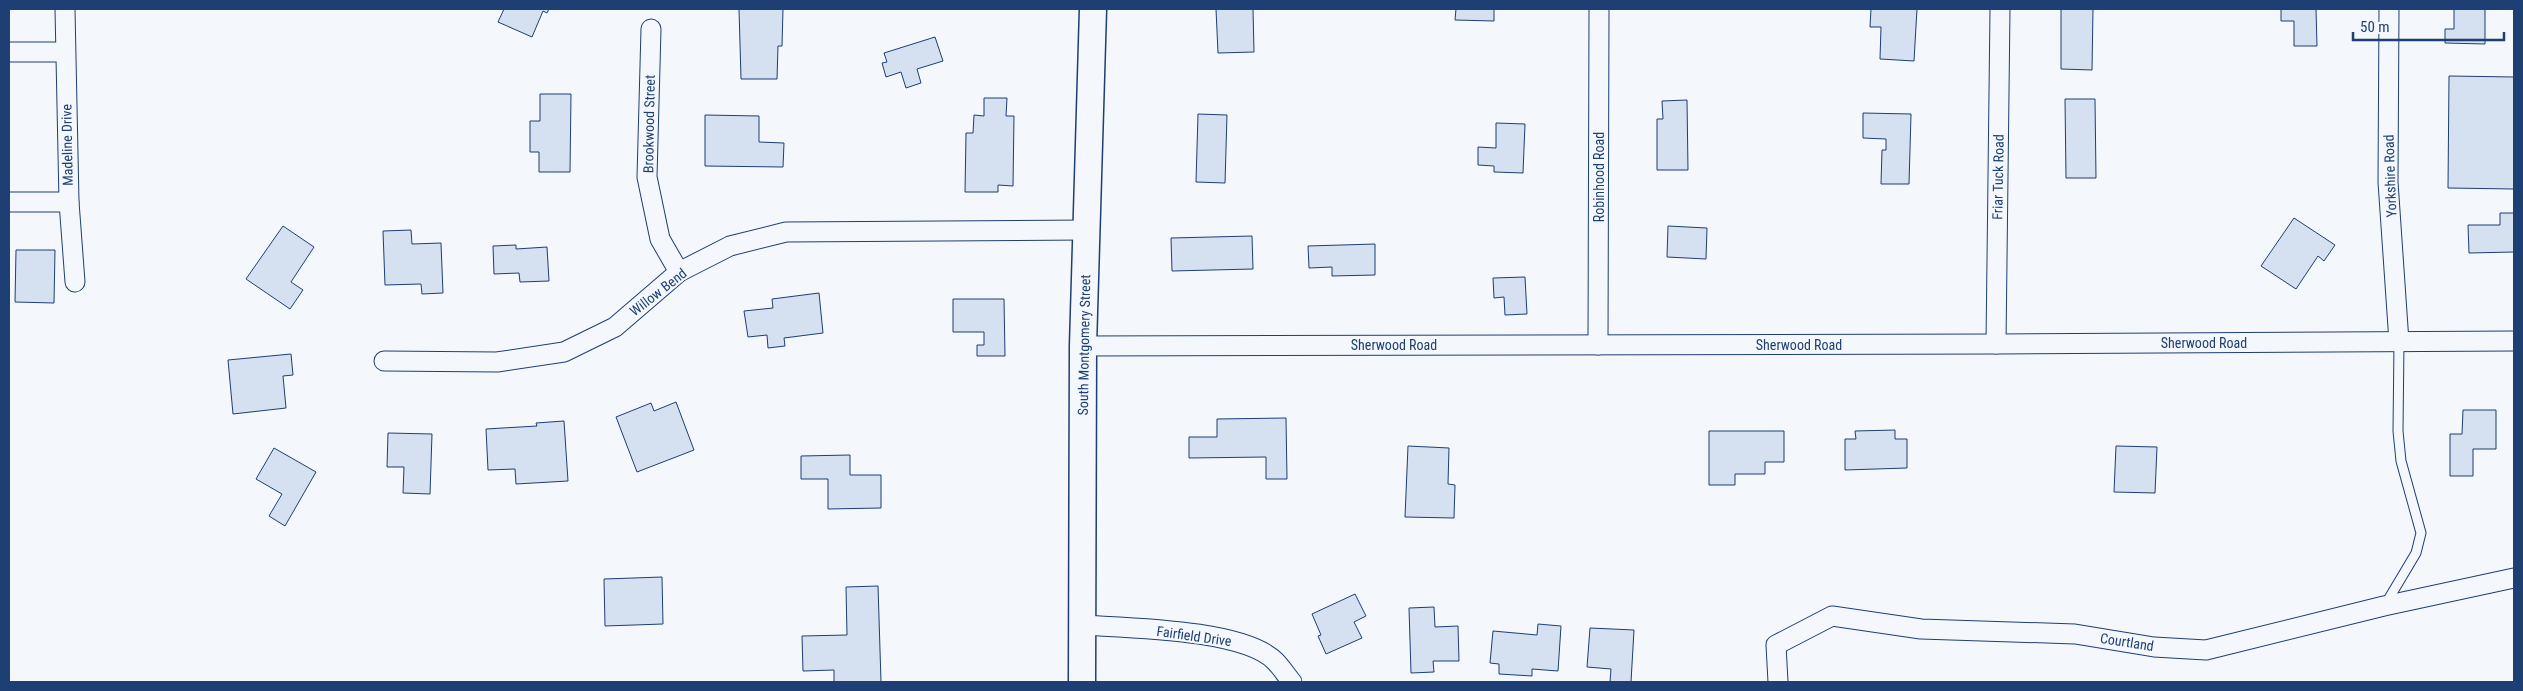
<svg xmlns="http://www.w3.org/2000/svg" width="2523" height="691" font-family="'Roboto Condensed',sans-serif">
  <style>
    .building { fill: #d5e0f0; stroke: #1d3f73 }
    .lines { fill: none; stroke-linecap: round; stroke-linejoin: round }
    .lane-casing { stroke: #1d3f73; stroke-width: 11 }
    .street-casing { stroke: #1d3f73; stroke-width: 21 }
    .secondary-casing { stroke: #1d3f73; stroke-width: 29 }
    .lane { stroke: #f4f7fb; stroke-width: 9 }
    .street { stroke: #f4f7fb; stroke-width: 19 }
    .secondary { stroke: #f4f7fb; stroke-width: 26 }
    .labels { text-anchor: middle; stroke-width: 4; stroke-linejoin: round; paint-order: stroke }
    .street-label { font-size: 14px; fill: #1d3f73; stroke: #f4f7fb }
  </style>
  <rect width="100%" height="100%" fill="#f4f7fb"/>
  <g class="building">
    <polygon points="504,9 549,9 547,13 543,11 532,37 498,22"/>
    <polygon points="739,9 783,9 782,46 778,46 777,79 741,79"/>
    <polygon points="1216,9 1253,9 1254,52 1218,53"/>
    <polygon points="1456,9 1494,9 1494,21 1455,20"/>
    <polygon points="1871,9 1917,9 1914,61 1880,59 1881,27 1870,27"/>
    <polygon points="2061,9 2093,9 2092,70 2061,69"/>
    <polygon points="2281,9 2316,9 2317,46 2294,46 2294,21 2281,21"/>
    <polygon points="2454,9 2485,9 2485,44 2445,43 2445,29 2454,29"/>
    <polygon points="935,37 943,61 917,69 921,83 906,88 901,72 886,77 882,63 887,62 884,53"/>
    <polygon points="2449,76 2514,77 2514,189 2448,188"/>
    <polygon points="540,94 571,94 570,172 539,172 539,152 530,152 530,121 540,121"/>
    <polygon points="984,98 1007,98 1006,116 1014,116 1013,186 998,185 998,192 965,192 966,133 973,133 974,115 984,116"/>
    <polygon points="2065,99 2095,99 2096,178 2066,178"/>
    <polygon points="1687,100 1688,170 1657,170 1657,119 1663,119 1662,101"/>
    <polygon points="1863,113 1911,114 1909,184 1881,184 1882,150 1886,150 1886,139 1863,138"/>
    <polygon points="1198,114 1227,115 1225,183 1196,182"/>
    <polygon points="705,115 759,116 759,142 784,143 783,167 705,166"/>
    <polygon points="1496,123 1525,124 1523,173 1494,172 1494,166 1478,165 1478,147 1496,148"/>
    <polygon points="2500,213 2514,213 2514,252 2469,253 2468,225 2500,225"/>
    <polygon points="2294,218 2335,245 2324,261 2318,256 2296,289 2261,266"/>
    <polygon points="283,226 314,247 291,282 303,290 290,309 246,279"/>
    <polygon points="1668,226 1707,228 1706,259 1667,257"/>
    <polygon points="411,230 412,244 441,243 443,293 422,294 421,284 385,285 383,231"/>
    <polygon points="1252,236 1253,269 1172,271 1171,238"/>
    <polygon points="1375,244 1375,275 1332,276 1332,267 1309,268 1308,246"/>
    <polygon points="516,245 516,249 547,247 549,281 520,282 519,273 494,274 493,246"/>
    <polygon points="16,250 55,250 54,303 15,302"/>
    <polygon points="1525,277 1527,314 1505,315 1504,297 1494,298 1493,278"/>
    <polygon points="819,293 823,333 784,338 785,346 768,348 767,335 748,337 744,311 773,308 772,299"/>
    <polygon points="953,299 1004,299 1005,356 977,356 977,345 984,345 984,332 953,332"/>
    <polygon points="291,354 293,375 283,376 286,408 233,414 228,360"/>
    <polygon points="676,402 694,450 637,472 616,417 651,403 654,411"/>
    <polygon points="2463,410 2496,410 2496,449 2473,449 2473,476 2450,476 2450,434 2462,434"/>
    <polygon points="1286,418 1287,479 1266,479 1266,457 1189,458 1189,437 1217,437 1217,419"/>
    <polygon points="564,421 568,481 516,484 515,469 488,470 486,429 537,426 536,423"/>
    <polygon points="1895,430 1895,439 1907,439 1907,468 1845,470 1845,439 1856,439 1855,431"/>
    <polygon points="1709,431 1784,431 1784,462 1765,462 1765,474 1735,474 1735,485 1709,485"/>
    <polygon points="388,433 432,434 430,494 403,493 404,467 387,467"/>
    <polygon points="1408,446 1449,448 1448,484 1455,485 1454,518 1405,517"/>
    <polygon points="2116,446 2157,447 2155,493 2114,492"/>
    <polygon points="274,448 316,472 285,526 269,516 282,494 256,479"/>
    <polygon points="850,455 850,475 881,475 881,508 828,509 828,479 801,479 801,456"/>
    <polygon points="662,577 663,624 605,626 604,579"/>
    <polygon points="878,586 881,682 834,682 834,670 803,671 802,636 847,635 846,587"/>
    <polygon points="1355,594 1366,616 1354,622 1362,638 1326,654 1318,636 1321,635 1312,614"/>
    <polygon points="1434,607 1435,627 1458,626 1459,661 1433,661 1434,672 1411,673 1409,608"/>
    <polygon points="1538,624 1561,626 1558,671 1532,669 1532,676 1499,674 1499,664 1490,663 1493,631 1537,635"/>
    <polygon points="1590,628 1634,630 1631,682 1610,682 1611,669 1587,667"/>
  </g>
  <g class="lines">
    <defs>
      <polyline id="lane" points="2385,605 2416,553 2421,533 2401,461 2398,431 2399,342"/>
      <g id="street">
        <polyline points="65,9 69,202 75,282"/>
        <polyline points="2389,9 2388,182 2399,342"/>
        <polyline points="651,29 647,177 660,239 679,272"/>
        <polyline points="9,52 65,52"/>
        <polyline points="9,202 69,202"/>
        <polyline points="1996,344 2000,9"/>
        <polyline points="1598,345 1599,9"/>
        <polyline points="1083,346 1996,344 2514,341"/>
        <polyline points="384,361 497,362 564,352 615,327 679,272 730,246 786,232 1086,230"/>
        <path d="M1082,625c46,3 161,4 193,36 6,6 11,14 17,21"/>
        <polyline points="1778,682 1776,645 1832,616 1921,629 2075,634 2154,647 2206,650 2384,606 2514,578"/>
      </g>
      <polyline id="secondary" points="1082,682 1083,346 1093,9"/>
    </defs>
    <use href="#lane" class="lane-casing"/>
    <use href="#street" class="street-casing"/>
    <use href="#secondary" class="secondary-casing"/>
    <use href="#lane" class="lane"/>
    <use href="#street" class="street"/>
    <use href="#secondary" class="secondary"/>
  </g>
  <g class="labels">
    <g class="street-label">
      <text transform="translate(649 124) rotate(-89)" y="5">Brookwood Street</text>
      <text transform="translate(67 145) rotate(-91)" y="5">Madeline Drive</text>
      <text transform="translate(2390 176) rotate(-92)" y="5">Yorkshire Road</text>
      <text transform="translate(1599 177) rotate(-90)" y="5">Robinhood Road</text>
      <text transform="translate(1998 177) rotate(-89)" y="5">Friar Tuck Road</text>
      <text transform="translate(658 292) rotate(-38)" y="5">Willow Bend</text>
      <text x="2204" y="348">Sherwood Road</text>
      <text transform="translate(1084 345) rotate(-89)" y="5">South Montgomery Street</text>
      <text x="1394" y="350">Sherwood Road</text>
      <text x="1799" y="350">Sherwood Road</text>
      <text transform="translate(1194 636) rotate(8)" y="5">Fairfield Drive</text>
      <text transform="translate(2127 642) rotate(9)" y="5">Courtland</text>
    </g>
  </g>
  <rect width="2523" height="691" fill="none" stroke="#1d3f73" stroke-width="20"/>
  <path d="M2353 32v8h151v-8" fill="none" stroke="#1d3f73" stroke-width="2.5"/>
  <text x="2360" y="32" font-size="15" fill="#1d3f73" stroke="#f4f7fb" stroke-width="4" paint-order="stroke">50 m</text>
</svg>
